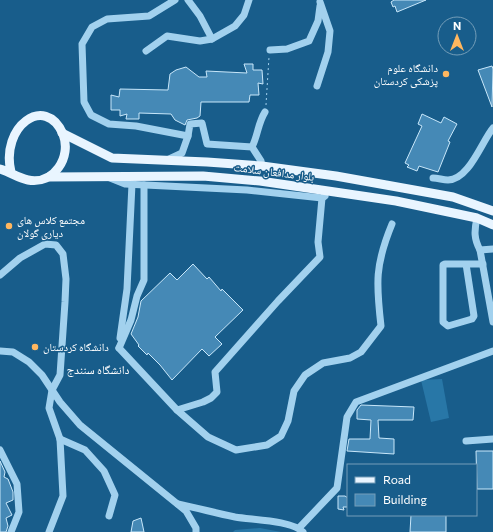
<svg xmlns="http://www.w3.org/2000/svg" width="493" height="532" font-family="Commissioner,'Noto Naskh Arabic',sans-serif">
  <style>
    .green { fill: #2877a7 }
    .building { fill: #4589b6; stroke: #c8e7fa }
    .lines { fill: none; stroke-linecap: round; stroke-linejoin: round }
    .path { stroke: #a2d1ee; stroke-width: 1; stroke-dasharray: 2 3; stroke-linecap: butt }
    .minor { stroke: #a2d1ee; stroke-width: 7 }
    .major { stroke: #e9f5ff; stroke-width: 9 }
    .poi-dot { fill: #ffb75f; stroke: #185d8b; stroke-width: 1.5 }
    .labels { text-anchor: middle; stroke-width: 3; stroke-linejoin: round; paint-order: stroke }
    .poi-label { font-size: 11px; fill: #fff; stroke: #185d8b; text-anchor: start }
    .street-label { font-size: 11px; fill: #fff; stroke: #185d8b }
    .neighbourhood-label { font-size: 12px; fill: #fff; stroke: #185d8b }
  </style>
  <rect width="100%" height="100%" fill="#185d8b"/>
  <g class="green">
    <polygon points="442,379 449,418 431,422 421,380"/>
    <polygon points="260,528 281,532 233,532 235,530"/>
  </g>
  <g class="building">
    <polygon points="394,0 426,0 397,12 395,6 393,7 391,2"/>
    <polygon points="244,64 253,64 253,70 262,70 263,84 258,83 259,95 250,95 249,102 201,102 200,116 197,118 187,120 185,125 175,120 171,114 139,113 139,119 126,119 127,114 120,116 120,110 111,110 111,95 119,97 120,89 168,90 170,74 176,70 186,67 199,77 207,77 206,71 247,73"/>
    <polygon points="492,66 493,69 492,107 478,70"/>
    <polygon points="422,114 441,123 444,117 457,124 448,141 450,142 438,172 419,166 417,171 407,167 409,165 405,163 422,126 418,124"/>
    <polygon points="193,264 207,279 209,277 221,291 222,289 243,310 215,337 222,344 209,356 202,349 172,380 160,365 148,353 147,355 138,346 139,345 131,334 138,317 141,301 170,273 177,280"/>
    <polygon points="361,405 414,407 413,420 378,420 379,438 394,439 394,454 347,451 349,439 370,439 371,420 357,419 357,410"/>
    <polygon points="476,451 493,451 493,489 477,489"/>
    <polygon points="0,461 5,472 4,477 8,479 13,492 13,500 6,503 12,515 6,518 8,526 6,532 0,532"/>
    <polygon points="338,496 345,496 348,498 348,507 343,507 344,510 338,509"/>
    <polygon points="411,515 446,515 446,532 410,532"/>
    <polygon points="141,518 144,532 131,532 133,521"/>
  </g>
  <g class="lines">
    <polyline class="path" points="266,105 269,57"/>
    <g class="minor">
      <polyline points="175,0 149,16 107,19 92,27 82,44 84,102 91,115 109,124 136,126 188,136"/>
      <polyline points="188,0 200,16 212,39"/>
      <polyline points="270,50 287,49 309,41 318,21 320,6"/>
      <polyline points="146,51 167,36 200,41 212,39 235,26 244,15 249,0"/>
      <polyline points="317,86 328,52 330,31 320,2"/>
      <path d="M252,147c6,-12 6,-24 13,-35"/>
      <polyline points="167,160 182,153 188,136 190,124 202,123 207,144 252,147 261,161 262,166"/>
      <polyline points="110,178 125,184 247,190 322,198 325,196"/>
      <path d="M433,178c5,0 10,2 15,2 21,0 34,-39 45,-52"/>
      <path d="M477,218c-3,13 -3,21 3,32l13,-1"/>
      <polyline points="480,250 493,322"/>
      <polyline points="466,264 474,316 472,319 448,326 443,322 443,265 445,264 483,264"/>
      <polyline points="0,275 20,258 45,244 56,245 63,254 66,279 65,302 60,375 52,390 49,408 60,439 63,496 49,532"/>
      <polyline points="120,338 127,289 132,184"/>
      <polyline points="119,348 177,410 203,402 211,398 217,392 215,372 278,301 320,257 318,242 322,198"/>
      <polyline points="119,348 131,320 137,296 144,280 144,185"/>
      <polyline points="0,351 13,352 29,362 42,375 60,402 80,425 186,511 196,528 196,532"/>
      <path d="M177,410l31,27 28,13 31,-5 14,-9 7,-15 6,-30 11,-16 18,-12 27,-5 11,-6 20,-26c-5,-43 -6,-61 11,-102"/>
      <polyline points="60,439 85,450 104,471 115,495 109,516"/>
      <polyline points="466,441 493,439"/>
      <polyline points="0,450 17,484 19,512 11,532"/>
      <path d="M178,504c19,4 38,9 57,13 17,3 56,3 68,15"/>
      <polyline points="299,528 337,488 347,417 356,402 493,351"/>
    </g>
    <g class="major">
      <polyline points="62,133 112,158 207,162 262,166 336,176 453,197 493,211"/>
      <path d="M0,169c10,3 18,9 28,11 26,5 44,-23 35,-46 -18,-41 -63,-7 -52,38"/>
      <polyline points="49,177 203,176 260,181 396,201 477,218 493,225"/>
    </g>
  </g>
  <g class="poi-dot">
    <circle cx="446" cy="74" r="4"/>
    <circle cx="9" cy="226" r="4"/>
    <circle cx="35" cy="347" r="4"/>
  </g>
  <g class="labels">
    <g class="poi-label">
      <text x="438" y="72" text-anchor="end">دانشگاه علوم<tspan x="438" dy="13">پزشکی کردستان</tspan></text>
      <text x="17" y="224">مجتمع کلاس های<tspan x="17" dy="13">دیاری گولان</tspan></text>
      <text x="43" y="351">دانشگاه کردستان</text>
    </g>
    <g class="street-label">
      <text transform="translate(274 172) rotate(7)" y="4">بلوار مدافعان سلامت</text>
    </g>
    <g class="neighbourhood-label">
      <text x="98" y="374">دانشگاه سنندج</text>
    </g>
  </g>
  <rect x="347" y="464" width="130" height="52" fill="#185d8b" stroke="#749eb9"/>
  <rect x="355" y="477" width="20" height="6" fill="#e9f5ff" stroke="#749eb9"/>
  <text x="383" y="484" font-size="12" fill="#ffffff">Road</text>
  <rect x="355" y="494" width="20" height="12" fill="#4589b6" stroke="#749eb9"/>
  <text x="383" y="504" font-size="12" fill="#ffffff">Building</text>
  <g transform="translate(457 36)"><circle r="19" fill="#185d8b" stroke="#749eb9"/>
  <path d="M0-3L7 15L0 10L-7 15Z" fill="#ffb75f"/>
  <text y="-6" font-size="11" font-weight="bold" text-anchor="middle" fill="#ffffff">N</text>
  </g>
</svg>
